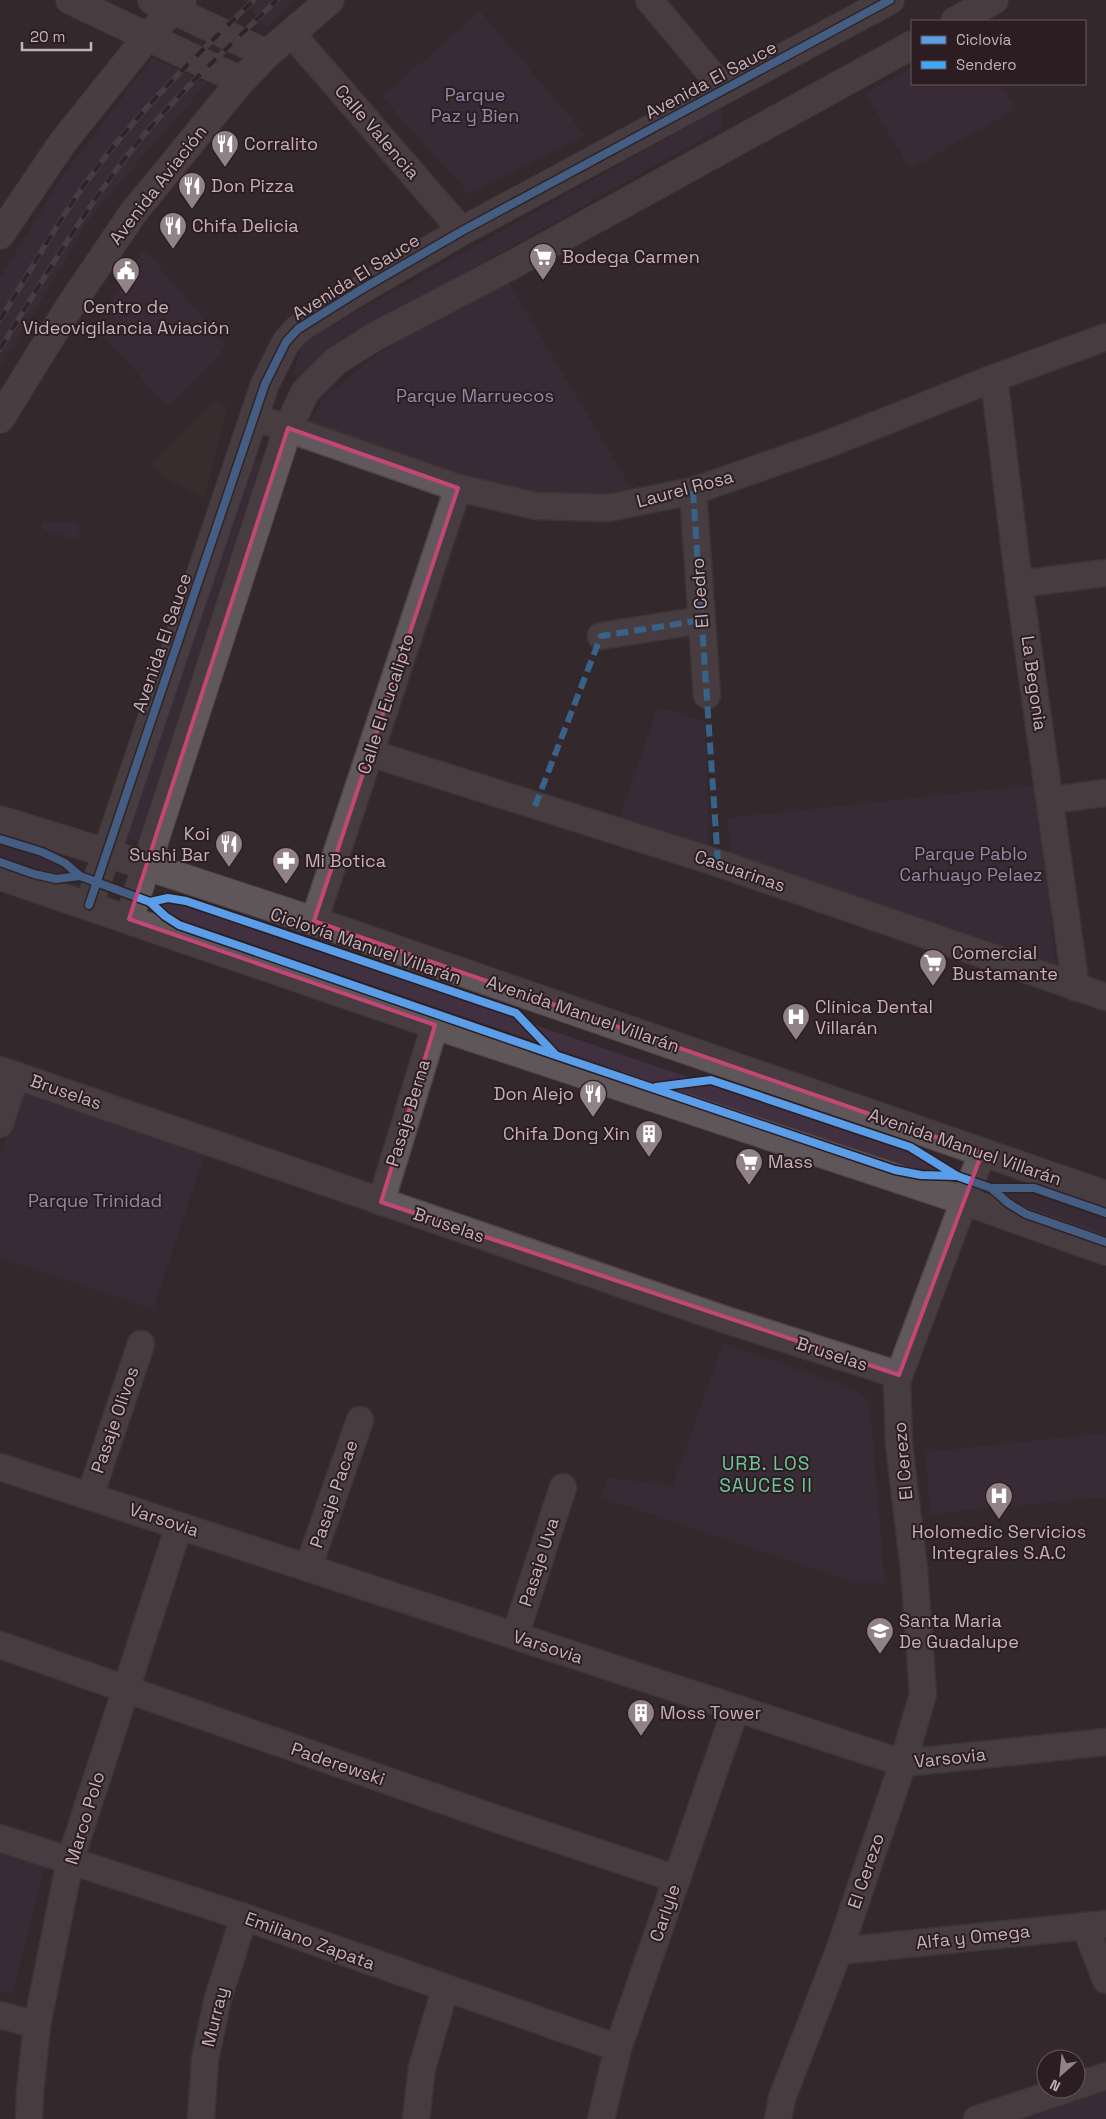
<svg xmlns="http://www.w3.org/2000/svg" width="1106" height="2119" font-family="'Space Grotesk',sans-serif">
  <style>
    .medical { fill: #3c3331 }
    .green { fill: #403040 }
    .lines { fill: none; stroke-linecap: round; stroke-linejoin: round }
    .minor-casing { stroke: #4c4446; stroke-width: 29 }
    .tertiary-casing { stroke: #4c4446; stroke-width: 30 }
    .secondary-casing { stroke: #4c4446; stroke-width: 30 }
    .primary-casing { stroke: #4d4345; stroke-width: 30 }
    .minor { stroke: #61585b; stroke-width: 26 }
    .tertiary { stroke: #61585b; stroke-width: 28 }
    .secondary { stroke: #5f5659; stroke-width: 28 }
    .primary { stroke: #635a5d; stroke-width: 28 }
    .rail-casing { stroke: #5f575a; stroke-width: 5.5 }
    .rail { stroke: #2c1d22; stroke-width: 4; stroke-dasharray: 11; stroke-linecap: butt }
    .quiet { stroke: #3fa9f5; stroke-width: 6; stroke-dasharray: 12 6; stroke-linecap: butt }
    .cycleway-casing { stroke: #2c1d22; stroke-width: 11 }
    .cycleway { stroke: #5a9eea; stroke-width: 8 }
    .marked { fill: none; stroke: #c34677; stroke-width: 4; stroke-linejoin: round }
    .labels { text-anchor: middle; stroke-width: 4; stroke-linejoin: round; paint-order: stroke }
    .street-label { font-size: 18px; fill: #c4b2b7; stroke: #2c1d22 }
    .park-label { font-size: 18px; fill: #9389a8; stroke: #2c1d22 }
    .poi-label { font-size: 18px; fill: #c4b2b7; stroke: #2c1d22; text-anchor: start }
    .neighbourhood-label { font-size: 19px; letter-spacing: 1px; fill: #6ac79b; stroke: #2c1d22 }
  </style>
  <rect width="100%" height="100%" fill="#33282b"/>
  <polygon class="medical" points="215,400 228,407 204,499 162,477 151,463"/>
  <g class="green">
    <polygon points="243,0 296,0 266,27"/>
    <polygon points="480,11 586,136 469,194 382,97"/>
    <polygon points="152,58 207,83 94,212 0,368 0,278 60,180"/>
    <polygon points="912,67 912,84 1000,84 1015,109 910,169 866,94"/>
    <polygon points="721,108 723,127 340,343 297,382 294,372 302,343"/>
    <polygon points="144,249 226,346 168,406 94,327"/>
    <polygon points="505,276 635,495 535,496 459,481 319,433 310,421 324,398 372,358"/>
    <polygon points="255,459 266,462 142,843 123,837"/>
    <polygon points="45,522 76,522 81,527 78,536 72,539 45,530 42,527 42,523"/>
    <polygon points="658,707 705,722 709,851 617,825"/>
    <polygon points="1034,785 1057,971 731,859 727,818"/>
    <polygon points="0,842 42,857 69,873 55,874 0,857"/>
    <polygon points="170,903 183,905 908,1152 939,1171 904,1168 179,919 158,904"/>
    <polygon points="23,1088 206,1150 153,1309 0,1258 0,1157"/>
    <polygon points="1000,1191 1032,1194 1106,1219 1106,1238 1025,1210"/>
    <polygon points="723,1343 856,1390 867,1399 870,1406 885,1583 856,1583 601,1497 607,1478 673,1485"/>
    <polygon points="1106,1433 1106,1497 930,1514 926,1452"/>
    <polygon points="0,1851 45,1866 12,1994 0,1991"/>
    <polygon points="1106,2090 1106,2119 1028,2119"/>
  </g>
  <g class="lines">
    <defs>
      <g id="minor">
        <polyline points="649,0 724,89"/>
        <polyline points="292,34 462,231"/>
        <polyline points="994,378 1019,584 1076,988"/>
        <polyline points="254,417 458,488 536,506 608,508 693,491 828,444 994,378 1106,337"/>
        <polyline points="693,491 707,695"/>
        <polyline points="1019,584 1106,573"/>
        <polyline points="601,636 702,620"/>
        <polyline points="370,753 718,863 1106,997"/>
        <polyline points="1051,800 1106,793"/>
        <polyline points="314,921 458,488"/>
        <polyline points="0,1070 726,1320 899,1375"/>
        <polyline points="0,1124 16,1075"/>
        <polyline points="381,1202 435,1025"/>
        <polyline points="0,1467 903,1763 1106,1742"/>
        <polyline points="90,1496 141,1344"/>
        <polyline points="308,1568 360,1420"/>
        <polyline points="515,1636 563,1487"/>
        <polyline points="0,1645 494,1818 677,1879"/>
        <polyline points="0,1838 244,1917 618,2048"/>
        <polyline points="1085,1926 1106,1980"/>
        <polyline points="839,1951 1106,1924"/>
        <polyline points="0,2015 37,2025"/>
        <polyline points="1076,2086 1106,2076"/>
        <polyline points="29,2119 30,2092 37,2025 70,1861 179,1526"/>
        <polyline points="201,2119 205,2059 218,1998 244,1917"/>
        <polyline points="416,2119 422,2068 445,1989"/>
        <polyline points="601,2119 618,2048 736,1708"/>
        <polyline points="778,2119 782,2098 839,1951 903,1763 923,1694 914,1569 899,1444 897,1381 982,1153"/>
        <polyline points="977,2119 1067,2089"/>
      </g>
      <g id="tertiary">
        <polyline points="70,0 241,81"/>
        <polyline points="152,0 267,54"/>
        <polyline points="955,21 994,0"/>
        <polyline points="89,905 265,384 286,342 298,329 362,289 462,231 890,0"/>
        <polyline points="129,919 288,428 305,392 336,361 376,336 510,266 912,45"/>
      </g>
      <g id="secondary">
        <polyline points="0,820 107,853 314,921 1106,1195"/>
        <polyline points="0,876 435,1025 965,1201 1106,1251"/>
      </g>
      <g id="primary">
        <polyline points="0,235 63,142 147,37 182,0"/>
        <polyline points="0,419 68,309 133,213 241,81 267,54 330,0"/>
      </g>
    </defs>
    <use href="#minor" class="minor-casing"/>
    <use href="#tertiary" class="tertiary-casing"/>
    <use href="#secondary" class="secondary-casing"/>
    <use href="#primary" class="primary-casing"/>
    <use href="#minor" class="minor"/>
    <use href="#tertiary" class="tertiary"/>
    <use href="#secondary" class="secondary"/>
    <use href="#primary" class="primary"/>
    <defs>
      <g id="rail">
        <path d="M0,320c31,-50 60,-103 96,-151 46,-62 102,-115 158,-169"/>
        <path d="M0,349c36,-58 71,-117 111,-172 47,-66 108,-121 166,-177"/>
      </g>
    </defs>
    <use href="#rail" class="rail-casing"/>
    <use href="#rail" class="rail"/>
    <g class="quiet">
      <polyline points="693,491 718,863"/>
      <polyline points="535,806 601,636 702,620"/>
    </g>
    <defs>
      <g id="cycleway">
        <polyline points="0,839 42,852 65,863 80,876 150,902 165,916 179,925 555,1055 895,1170 921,1175 957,1176"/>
        <polyline points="0,862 34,874 56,879 80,876"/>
        <polyline points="150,902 168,898 186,901 516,1013 554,1053"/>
        <polyline points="89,905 265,384 286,342 298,329 362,289 462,231 890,0"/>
        <polyline points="656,1087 711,1080 910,1147 957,1176 991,1188 1008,1203 1026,1214 1106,1242"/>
        <polyline points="991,1188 1034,1188 1106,1213"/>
      </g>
    </defs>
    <use href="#cycleway" class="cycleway-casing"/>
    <use href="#cycleway" class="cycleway"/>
  </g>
  <path d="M0 0H1106V2119H0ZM288,428l170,60 -144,433 668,232 -83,222 -518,-173 54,-177 -306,-106z" fill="#33282b" fill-opacity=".55" fill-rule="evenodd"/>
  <path class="marked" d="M288,428l170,60 -144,433 668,232 -83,222 -518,-173 54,-177 -306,-106z"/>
  <defs>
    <symbol id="restaurant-pin" viewBox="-11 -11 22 30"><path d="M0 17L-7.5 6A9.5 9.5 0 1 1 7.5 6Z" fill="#918286" stroke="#2c1d22"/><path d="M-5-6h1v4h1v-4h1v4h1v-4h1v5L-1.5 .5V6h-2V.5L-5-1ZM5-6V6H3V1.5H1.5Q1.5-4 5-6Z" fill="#fff"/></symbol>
    <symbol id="supermarket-pin" viewBox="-11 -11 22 30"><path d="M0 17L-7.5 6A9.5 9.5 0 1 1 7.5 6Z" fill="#918286" stroke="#2c1d22"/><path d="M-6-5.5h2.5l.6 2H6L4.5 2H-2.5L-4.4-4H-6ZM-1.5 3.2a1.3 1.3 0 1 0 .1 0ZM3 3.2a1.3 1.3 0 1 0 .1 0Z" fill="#fff"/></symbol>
    <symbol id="civic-pin" viewBox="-11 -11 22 30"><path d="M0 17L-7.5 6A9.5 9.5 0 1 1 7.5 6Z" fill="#918286" stroke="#2c1d22"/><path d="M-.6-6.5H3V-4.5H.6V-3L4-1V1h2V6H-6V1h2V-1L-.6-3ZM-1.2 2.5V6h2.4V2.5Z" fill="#fff"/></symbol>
    <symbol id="pharmacy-pin" viewBox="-11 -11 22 30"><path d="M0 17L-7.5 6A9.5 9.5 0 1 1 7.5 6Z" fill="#918286" stroke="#2c1d22"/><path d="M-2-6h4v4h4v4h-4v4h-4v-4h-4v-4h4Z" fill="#fff"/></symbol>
    <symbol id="hospital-pin" viewBox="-11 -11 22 30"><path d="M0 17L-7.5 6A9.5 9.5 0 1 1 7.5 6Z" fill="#918286" stroke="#2c1d22"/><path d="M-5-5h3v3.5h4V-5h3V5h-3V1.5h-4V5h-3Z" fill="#fff"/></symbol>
    <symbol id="building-pin" viewBox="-11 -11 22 30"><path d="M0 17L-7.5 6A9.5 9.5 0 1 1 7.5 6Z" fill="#918286" stroke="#2c1d22"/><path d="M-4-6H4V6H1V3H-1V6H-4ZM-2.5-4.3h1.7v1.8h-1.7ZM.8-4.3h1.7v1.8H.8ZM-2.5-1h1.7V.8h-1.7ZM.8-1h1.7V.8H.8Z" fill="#fff"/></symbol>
    <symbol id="school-pin" viewBox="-11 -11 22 30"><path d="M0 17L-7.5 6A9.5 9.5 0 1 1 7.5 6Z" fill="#918286" stroke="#2c1d22"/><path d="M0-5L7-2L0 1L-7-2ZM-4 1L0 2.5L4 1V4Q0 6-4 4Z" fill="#fff"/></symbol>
  </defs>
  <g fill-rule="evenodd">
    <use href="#restaurant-pin" x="209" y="128" width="32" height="43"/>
    <use href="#restaurant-pin" x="176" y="170" width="32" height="43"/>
    <use href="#restaurant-pin" x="157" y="210" width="32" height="43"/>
    <use href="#supermarket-pin" x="527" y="241" width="32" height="43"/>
    <use href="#civic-pin" x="110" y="255" width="32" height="43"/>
    <use href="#restaurant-pin" x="213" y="828" width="32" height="43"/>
    <use href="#pharmacy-pin" x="270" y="845" width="32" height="43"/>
    <use href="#supermarket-pin" x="917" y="947" width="32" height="43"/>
    <use href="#hospital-pin" x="780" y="1001" width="32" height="43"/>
    <use href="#restaurant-pin" x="577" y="1078" width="32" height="43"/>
    <use href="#building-pin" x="633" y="1118" width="32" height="43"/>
    <use href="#supermarket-pin" x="733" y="1146" width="32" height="43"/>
    <use href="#hospital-pin" x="983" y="1480" width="32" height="43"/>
    <use href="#school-pin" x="864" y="1615" width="32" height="43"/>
    <use href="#building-pin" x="625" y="1697" width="32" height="43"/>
  </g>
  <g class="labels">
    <g class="street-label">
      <text transform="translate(711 80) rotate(-28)" y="6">Avenida El Sauce</text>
      <text transform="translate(377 132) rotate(49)" y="6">Calle Valencia</text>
      <text transform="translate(158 185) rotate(-52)" y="6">Avenida Aviación</text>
      <text transform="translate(356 277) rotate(-32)" y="6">Avenida El Sauce</text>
      <text transform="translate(685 489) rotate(-15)" y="6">Laurel Rosa</text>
      <text transform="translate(700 593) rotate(-94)" y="6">El Cedro</text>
      <text transform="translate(162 643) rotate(-71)" y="6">Avenida El Sauce</text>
      <text transform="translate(1034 683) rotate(82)" y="6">La Begonia</text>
      <text transform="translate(386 704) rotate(-72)" y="6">Calle El Eucalipto</text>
      <text transform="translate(740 871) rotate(19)" y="6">Casuarinas</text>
      <text transform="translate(366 946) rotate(19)" y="6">Ciclovía Manuel Villarán</text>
      <text transform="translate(583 1014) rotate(19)" y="6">Avenida Manuel Villarán</text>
      <text transform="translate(66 1092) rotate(19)" y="6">Bruselas</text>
      <text transform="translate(408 1113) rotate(-73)" y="6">Pasaje Berna</text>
      <text transform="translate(965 1147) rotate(19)" y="6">Avenida Manuel Villarán</text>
      <text transform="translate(449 1225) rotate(19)" y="6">Bruselas</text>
      <text transform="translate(832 1354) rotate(18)" y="6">Bruselas</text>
      <text transform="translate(115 1420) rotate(-71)" y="6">Pasaje Olivos</text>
      <text transform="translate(903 1461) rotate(-95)" y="6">El Cerezo</text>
      <text transform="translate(334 1494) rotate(-71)" y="6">Pasaje Pacae</text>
      <text transform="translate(164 1520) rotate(18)" y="6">Varsovia</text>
      <text transform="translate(539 1562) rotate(-72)" y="6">Pasaje Uva</text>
      <text transform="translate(548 1647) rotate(18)" y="6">Varsovia</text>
      <text transform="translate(950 1758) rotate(-6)" y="6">Varsovia</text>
      <text transform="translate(338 1764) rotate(19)" y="6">Paderewski</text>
      <text transform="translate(85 1818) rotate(-73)" y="6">Marco Polo</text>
      <text transform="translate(866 1871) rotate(-71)" y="6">El Cerezo</text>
      <text transform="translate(665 1913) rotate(-71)" y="6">Carlyle</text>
      <text transform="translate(973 1937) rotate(-6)" y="6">Alfa y Omega</text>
      <text transform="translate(310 1941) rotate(20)" y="6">Emiliano Zapata</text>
      <text transform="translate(215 2017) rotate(-76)" y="6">Murray</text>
    </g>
    <g class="park-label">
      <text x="475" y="101">Parque<tspan x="475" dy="21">Paz y Bien</tspan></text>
      <text x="475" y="402">Parque Marruecos</text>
      <text x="971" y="860">Parque Pablo<tspan x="971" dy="21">Carhuayo Pelaez</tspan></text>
      <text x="95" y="1207">Parque Trinidad</text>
    </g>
    <g class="poi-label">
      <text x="244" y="150">Corralito</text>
      <text x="211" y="192">Don Pizza</text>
      <text x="192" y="232">Chifa Delicia</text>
      <text x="562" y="263">Bodega Carmen</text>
      <text x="126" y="313" text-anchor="middle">Centro de<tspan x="126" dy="21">Videovigilancia Aviación</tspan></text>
      <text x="210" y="840" text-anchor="end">Koi<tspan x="210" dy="21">Sushi Bar</tspan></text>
      <text x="305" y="867">Mi Botica</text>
      <text x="952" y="959">Comercial<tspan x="952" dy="21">Bustamante</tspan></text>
      <text x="815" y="1013">Clínica Dental<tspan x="815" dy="21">Villarán</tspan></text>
      <text x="574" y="1100" text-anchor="end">Don Alejo</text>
      <text x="630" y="1140" text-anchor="end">Chifa Dong Xin</text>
      <text x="768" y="1168">Mass</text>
      <text x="999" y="1538" text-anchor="middle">Holomedic Servicios<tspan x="999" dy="21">Integrales S.A.C</tspan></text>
      <text x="899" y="1627">Santa Maria<tspan x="899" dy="21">De Guadalupe</tspan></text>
      <text x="660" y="1719">Moss Tower</text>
    </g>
    <g class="neighbourhood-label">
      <text x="766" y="1470">URB. LOS<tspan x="766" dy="22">SAUCES II</tspan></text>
    </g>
  </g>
  <rect x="911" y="20" width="175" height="65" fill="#2c1d22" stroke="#69595e"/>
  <rect x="921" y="36" width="25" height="8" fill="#5a9eea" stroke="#69595e"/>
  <text x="956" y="45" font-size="15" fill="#c4b2b7">Ciclovía</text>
  <rect x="921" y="61" width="25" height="8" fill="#3fa9f5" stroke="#69595e"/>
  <text x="956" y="70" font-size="15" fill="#c4b2b7">Sendero</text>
  <g transform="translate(1061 2074) rotate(207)"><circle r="24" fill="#2c1d22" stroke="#69595e"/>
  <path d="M0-4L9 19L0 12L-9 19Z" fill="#918286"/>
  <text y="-8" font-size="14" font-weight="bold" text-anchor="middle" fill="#c4b2b7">N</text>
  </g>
  <path d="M22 42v8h69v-8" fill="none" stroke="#c4b2b7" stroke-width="2.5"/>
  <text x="30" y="42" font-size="15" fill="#c4b2b7" stroke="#2c1d22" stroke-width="4" paint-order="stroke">20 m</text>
</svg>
